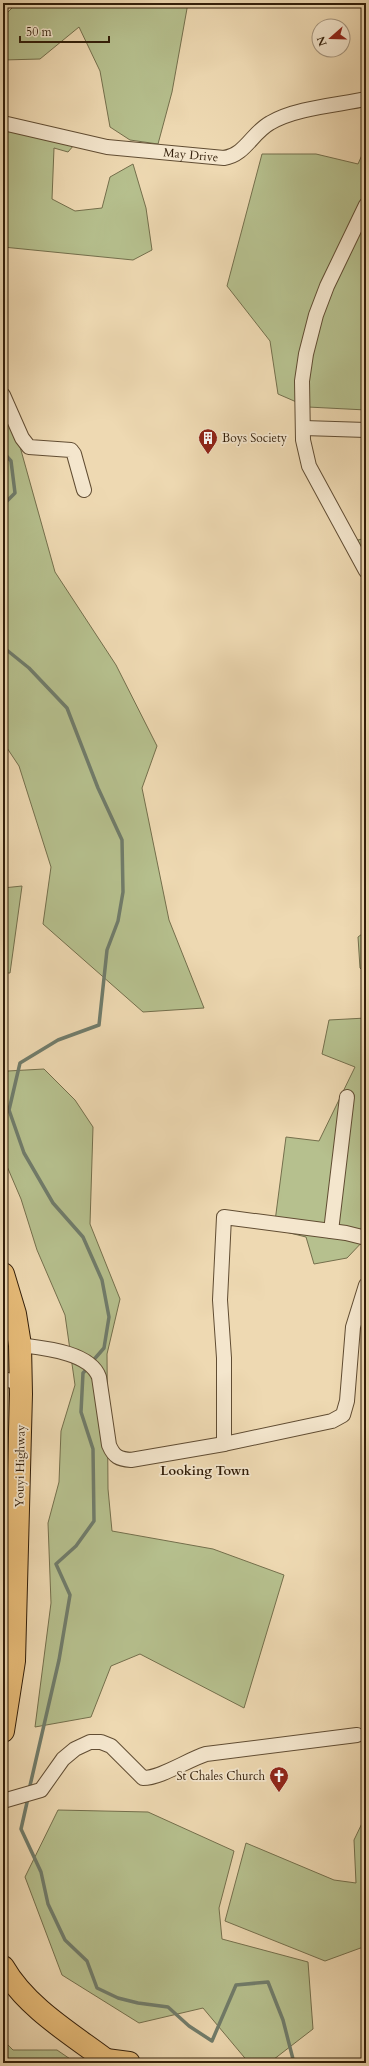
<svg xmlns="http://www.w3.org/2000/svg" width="369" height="2066" font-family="Cardo,serif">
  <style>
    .green { fill: #b6c08e; stroke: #746f4c }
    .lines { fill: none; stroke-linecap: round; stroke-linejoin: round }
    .stream { stroke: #707c6b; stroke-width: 3.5 }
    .minor-casing { stroke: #614d33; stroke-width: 16 }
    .primary-casing { stroke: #321e09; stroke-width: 24 }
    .minor { stroke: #f4e6cd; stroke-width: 14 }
    .primary { stroke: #e7bc79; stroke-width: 22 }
    .labels { text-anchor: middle; stroke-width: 3.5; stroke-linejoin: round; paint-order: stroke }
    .street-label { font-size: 12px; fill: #321e09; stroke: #f4e6cd }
    .poi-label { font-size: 12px; fill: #321e09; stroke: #f4e6cd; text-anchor: start }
    .neighbourhood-label { font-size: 13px; font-weight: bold; fill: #321e09; stroke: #f4e6cd }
  </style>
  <rect width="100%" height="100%" fill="#eed9b2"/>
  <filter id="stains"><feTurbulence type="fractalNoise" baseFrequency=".005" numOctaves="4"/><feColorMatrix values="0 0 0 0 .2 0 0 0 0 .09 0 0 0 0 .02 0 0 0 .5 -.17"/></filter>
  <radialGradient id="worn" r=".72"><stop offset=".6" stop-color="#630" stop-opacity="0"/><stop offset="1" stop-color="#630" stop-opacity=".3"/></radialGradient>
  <g class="green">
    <polygon points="17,3 188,3 172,92 158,144 130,140 110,127 100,71 79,27 40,59 3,60 3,17"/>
    <polygon points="3,128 74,145 68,152 54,148 52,199 75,211 102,208 110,177 133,164 146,208 152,250 133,260 3,247"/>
    <polygon points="366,146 366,410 308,407 278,394 270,341 227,286 262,154 316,154 358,164"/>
    <polygon points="3,369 12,418 55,572 116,665 157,746 142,788 169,920 204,1008 143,1012 43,924 51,867 19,766 3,742"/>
    <polygon points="366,538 366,566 358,540"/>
    <polygon points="22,886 10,973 3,973 3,888"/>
    <polygon points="366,931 366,974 360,968 358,937"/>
    <polygon points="366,1018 366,1238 347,1258 314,1264 306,1237 274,1229 286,1137 319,1141 355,1067 322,1054 329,1020"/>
    <polygon points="44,1069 75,1100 93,1127 90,1224 120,1299 107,1354 108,1489 112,1531 213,1549 284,1575 244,1708 140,1654 111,1666 91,1717 35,1727 51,1603 48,1523 59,1482 61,1431 75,1385 65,1315 37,1250 21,1199 3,1157 3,1081 8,1071"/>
    <polygon points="58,1810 148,1812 234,1851 219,1908 222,1939 308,1962 313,2029 269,2063 249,2063 203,2008 139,2023 62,1975 25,1877"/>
    <polygon points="366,1815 366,1946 325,1961 225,1921 246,1843 334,1880 356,1883 354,1840"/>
    <polygon points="3,2040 13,2050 57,2050 76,2063 3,2063"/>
  </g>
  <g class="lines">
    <g class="stream">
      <polyline points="3,452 11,461 15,493 3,505"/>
      <polyline points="3,647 29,668 67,708 98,788 122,840 123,892 118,921 107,950 99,1025 58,1040 20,1063 9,1110 24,1153 53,1203 83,1237 102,1280 109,1317 104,1348 91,1363"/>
      <polyline points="29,1790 59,1660 70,1595 56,1564 76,1546 94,1521 93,1449 81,1412 83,1373 88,1368"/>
      <polyline points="28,1798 21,1829 41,1872 48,1904 65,1940 87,1961 97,1988 118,1998 138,2003 168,2007 189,2026 212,2041 236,1985 268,1982 283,2020 294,2063"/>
    </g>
    <defs>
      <g id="minor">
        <path id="s1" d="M3,123l104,24 117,11c21,-3 28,-25 46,-35 25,-15 67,-18 96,-24"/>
        <polyline points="366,205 327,286 316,315 306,354 302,381 303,440 309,466 366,571"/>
        <polyline points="3,395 22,438 29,447 71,450 74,454 84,490"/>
        <polyline points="304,428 366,430"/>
        <polyline points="331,1231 347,1097"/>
        <path d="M20,1345c23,3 70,7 79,32l10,68c5,12 10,14 22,15l93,-16 108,-23 11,-6 4,-14 6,-74 13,-42"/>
        <polyline points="3,1379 21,1383"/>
        <polyline points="224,1444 224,1358 220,1300 224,1217 346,1233 366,1238"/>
        <path d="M3,1801l38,-11 22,-31 12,-10 15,-7h11l10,4 32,32c18,0 44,-18 63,-24l151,-19"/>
      </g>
      <g id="primary">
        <polyline points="3,1274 15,1314 20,1345 21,1394 14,1661 3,1731"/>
        <path d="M3,1967c23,40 67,66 103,93"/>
        <polyline points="106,2060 129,2063"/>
      </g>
    </defs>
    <use href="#minor" class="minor-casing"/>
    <use href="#primary" class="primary-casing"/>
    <use href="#minor" class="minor"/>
    <use href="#primary" class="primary"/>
  </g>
  <defs>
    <symbol id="building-pin" viewBox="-11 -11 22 30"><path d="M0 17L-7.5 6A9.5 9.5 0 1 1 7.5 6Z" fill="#8f2418" stroke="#f4e6cd"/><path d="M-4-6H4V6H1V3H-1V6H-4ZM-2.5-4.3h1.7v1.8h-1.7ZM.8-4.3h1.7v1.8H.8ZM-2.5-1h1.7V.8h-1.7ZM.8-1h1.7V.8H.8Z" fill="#fff"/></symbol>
    <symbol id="church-pin" viewBox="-11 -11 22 30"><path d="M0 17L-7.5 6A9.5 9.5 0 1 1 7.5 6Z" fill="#8f2418" stroke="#f4e6cd"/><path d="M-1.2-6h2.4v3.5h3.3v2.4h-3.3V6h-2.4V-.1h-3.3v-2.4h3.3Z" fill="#fff"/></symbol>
  </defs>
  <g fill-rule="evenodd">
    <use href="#building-pin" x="197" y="427" width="22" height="30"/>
    <use href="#church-pin" x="268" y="1765" width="22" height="30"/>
  </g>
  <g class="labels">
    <g class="street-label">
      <text dy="4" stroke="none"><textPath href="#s1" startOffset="191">May Drive</textPath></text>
      <text transform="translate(20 1466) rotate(-89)" y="4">Youyi Highway</text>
    </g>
    <g class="poi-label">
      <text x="222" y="442">Boys Society</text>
      <text x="265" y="1780" text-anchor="end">St Chales Church</text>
    </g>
    <g class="neighbourhood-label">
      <text x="205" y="1475">Looking Town</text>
    </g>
  </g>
  <rect width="369" height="2066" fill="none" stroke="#eed9b2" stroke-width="16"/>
  <rect x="4" y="4" width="361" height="2058" fill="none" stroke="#321e09" stroke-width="2"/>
  <rect x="8" y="8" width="353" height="2050" fill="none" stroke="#321e09"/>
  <g transform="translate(331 38) rotate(250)"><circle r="19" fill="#f4e6cd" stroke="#a6967f"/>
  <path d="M0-3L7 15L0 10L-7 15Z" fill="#8f2418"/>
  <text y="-6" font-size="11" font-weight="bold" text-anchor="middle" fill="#321e09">N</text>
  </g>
  <path d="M20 36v6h89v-6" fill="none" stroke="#321e09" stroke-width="2"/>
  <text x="26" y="36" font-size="12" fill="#321e09" stroke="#f4e6cd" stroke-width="3" paint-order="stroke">50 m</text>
  <rect width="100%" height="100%" filter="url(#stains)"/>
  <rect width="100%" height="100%" fill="url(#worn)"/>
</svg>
